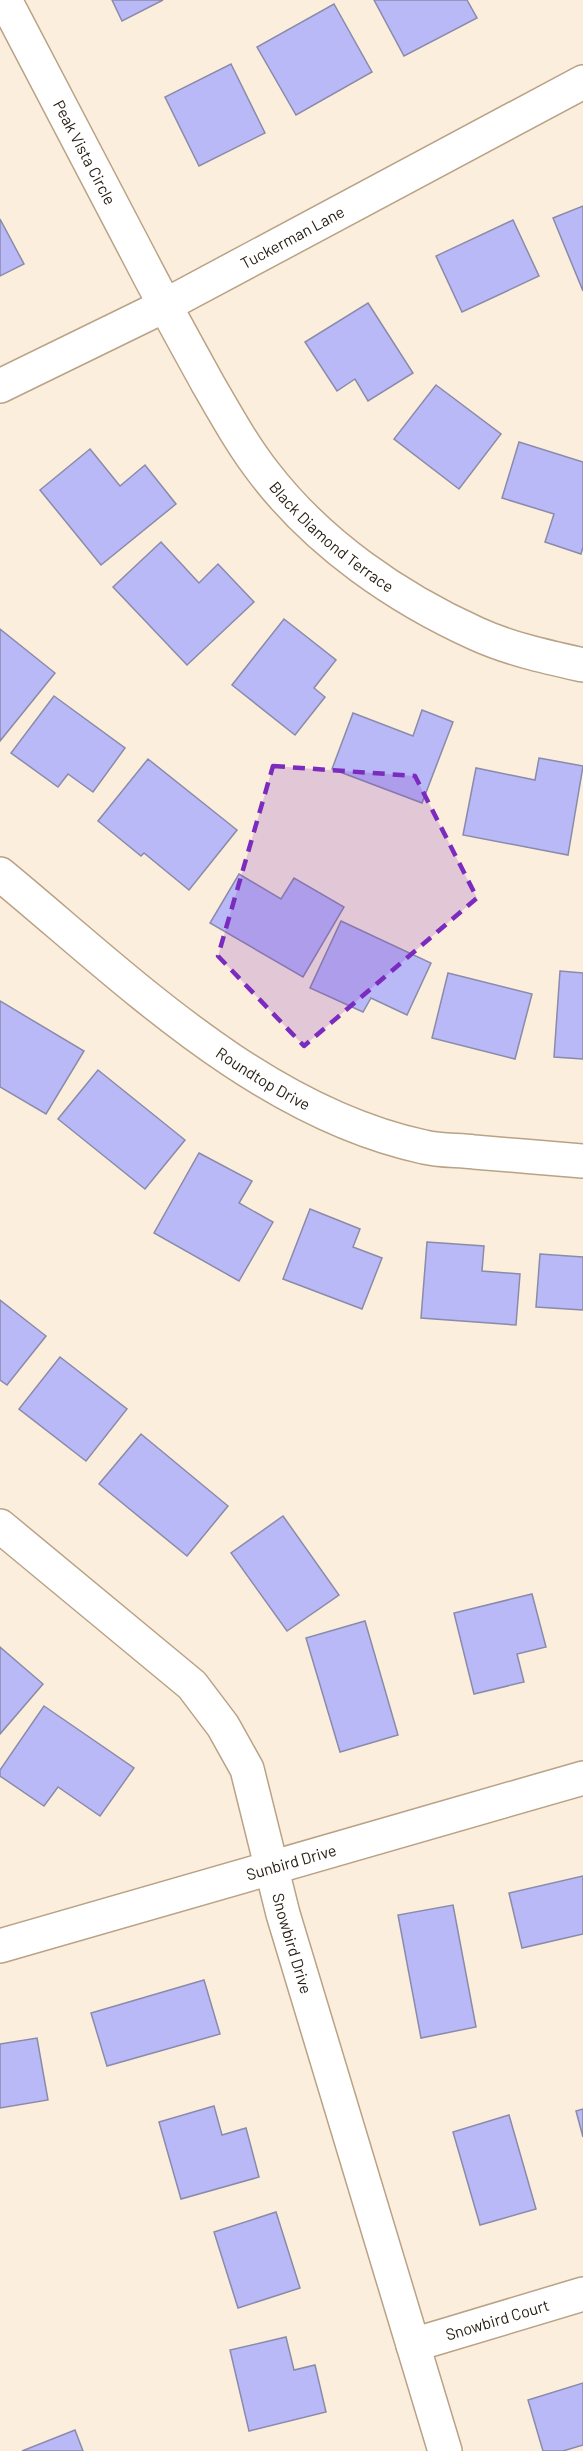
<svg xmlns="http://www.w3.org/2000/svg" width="583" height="2451" font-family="Barlow,sans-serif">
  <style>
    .building { fill: #bab9f7; stroke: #8a8baa; stroke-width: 1.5 }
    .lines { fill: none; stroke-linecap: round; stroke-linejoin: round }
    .minor-casing { stroke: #b9a286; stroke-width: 36 }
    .minor { stroke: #fff; stroke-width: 33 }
    .marked { fill: #7b2cbf; fill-opacity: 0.2; stroke: #7b2cbf; stroke-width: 4.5; stroke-dasharray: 12 8; stroke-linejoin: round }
    .labels { text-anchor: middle; stroke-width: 6; stroke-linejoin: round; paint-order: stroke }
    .street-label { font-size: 16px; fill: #251d12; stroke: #fdfdfd }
  </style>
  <rect width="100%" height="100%" fill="#fceedc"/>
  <g class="building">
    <polygon points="112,0 163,0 122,21"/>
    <polygon points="374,0 467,0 477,18 404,56"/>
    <polygon points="334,4 372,72 296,115 257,47"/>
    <polygon points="231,64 265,133 199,166 165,97"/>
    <polygon points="583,206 583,291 553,218"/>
    <polygon points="0,219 24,264 0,276"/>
    <polygon points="513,220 539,276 462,312 436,256"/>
    <polygon points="368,303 413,373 368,401 355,379 337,391 305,342"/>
    <polygon points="436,385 501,434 459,489 394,439"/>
    <polygon points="519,442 583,462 583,547 581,554 545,542 554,514 502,498"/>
    <polygon points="90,449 120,486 145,465 176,504 101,565 40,490"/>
    <polygon points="161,542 199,583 218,564 254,602 187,665 113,587"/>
    <polygon points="284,619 336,660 314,688 325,697 295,735 232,685"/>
    <polygon points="0,629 55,673 0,741"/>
    <polygon points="54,696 125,748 93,792 68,774 58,787 11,753"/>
    <polygon points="422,710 453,722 422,803 332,769 353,713 413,736"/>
    <polygon points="539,758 583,766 568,855 463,835 476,768 535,780"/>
    <polygon points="148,759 237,830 189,890 144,853 141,856 98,821"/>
    <polygon points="239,874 281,899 294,878 344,907 303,977 210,923"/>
    <polygon points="341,921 431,963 407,1015 371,998 363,1012 310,988"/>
    <polygon points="560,971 583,973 583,1059 554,1057"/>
    <polygon points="448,973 532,994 515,1059 432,1038"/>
    <polygon points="0,1001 84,1051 46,1114 0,1087"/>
    <polygon points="98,1070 185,1140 145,1189 58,1119"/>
    <polygon points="199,1153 252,1181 239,1203 273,1222 239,1281 154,1233"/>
    <polygon points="310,1209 360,1229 353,1247 382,1258 362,1309 283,1279"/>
    <polygon points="427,1242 484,1246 482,1271 520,1274 516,1325 421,1318"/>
    <polygon points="540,1254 583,1257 583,1310 536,1307"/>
    <polygon points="0,1300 46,1336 7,1385 0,1380"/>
    <polygon points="60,1357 127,1409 86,1461 19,1409"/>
    <polygon points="141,1434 228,1506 187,1556 99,1484"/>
    <polygon points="283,1516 339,1595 287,1631 231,1553"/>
    <polygon points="532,1594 546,1647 517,1654 524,1682 474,1694 454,1613"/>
    <polygon points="365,1621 398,1735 340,1752 306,1638"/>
    <polygon points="0,1647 43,1684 0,1734"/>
    <polygon points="44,1706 134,1768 100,1816 58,1787 44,1806 0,1776 0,1770"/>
    <polygon points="583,1876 583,1934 522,1948 509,1893"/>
    <polygon points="453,1905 476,2027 421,2038 398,1915"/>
    <polygon points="204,1980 220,2034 107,2066 91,2013"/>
    <polygon points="37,2038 48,2100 0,2108 0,2044"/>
    <polygon points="214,2106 222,2135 246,2128 259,2177 181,2199 159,2122"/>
    <polygon points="583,2109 583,2137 576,2111"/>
    <polygon points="509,2115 536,2209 480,2225 453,2132"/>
    <polygon points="276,2212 300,2288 238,2308 214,2232"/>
    <polygon points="286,2337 294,2370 315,2365 326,2412 249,2431 230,2350"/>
    <polygon points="583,2383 583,2445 563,2451 543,2451 528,2400"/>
    <polygon points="75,2430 83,2451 22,2451"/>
  </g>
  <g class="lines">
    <defs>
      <g id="minor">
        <path id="s1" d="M5,0c45,86 90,172 135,258 22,43 45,84 68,126 18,31 35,62 57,90 54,70 132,124 212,160 33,15 70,23 106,31"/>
        <path id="s2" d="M0,386l164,-80 419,-224"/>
        <path id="s3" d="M0,874c126,104 260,238 424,273 16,4 34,3 50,5 36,3 73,6 109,9"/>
        <path id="s4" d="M0,1526l192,159 31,41 24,43 36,145 162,537"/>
        <path id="s5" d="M0,1946l583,-168"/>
        <path id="s6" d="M413,2345l170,-51"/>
      </g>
    </defs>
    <use href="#minor" class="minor-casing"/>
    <use href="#minor" class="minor"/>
  </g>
  <path class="marked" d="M273,766l142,10 62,122 -173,148 -86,-90z"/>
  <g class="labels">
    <g class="street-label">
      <text dy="6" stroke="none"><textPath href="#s1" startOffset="172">Peak Vista Circle</textPath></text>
      <text dy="6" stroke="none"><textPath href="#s2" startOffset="328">Tuckerman Lane</textPath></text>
      <text dy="6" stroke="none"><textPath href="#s1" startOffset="633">Black Diamond Terrace</textPath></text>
      <text dy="6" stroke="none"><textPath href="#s3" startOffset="334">Roundtop Drive</textPath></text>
      <text dy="6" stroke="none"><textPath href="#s5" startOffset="303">Sunbird Drive</textPath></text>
      <text dy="6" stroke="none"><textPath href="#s4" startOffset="530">Snowbird Drive</textPath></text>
      <text dy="6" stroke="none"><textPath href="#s6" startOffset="88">Snowbird Court</textPath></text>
    </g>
  </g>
</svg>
